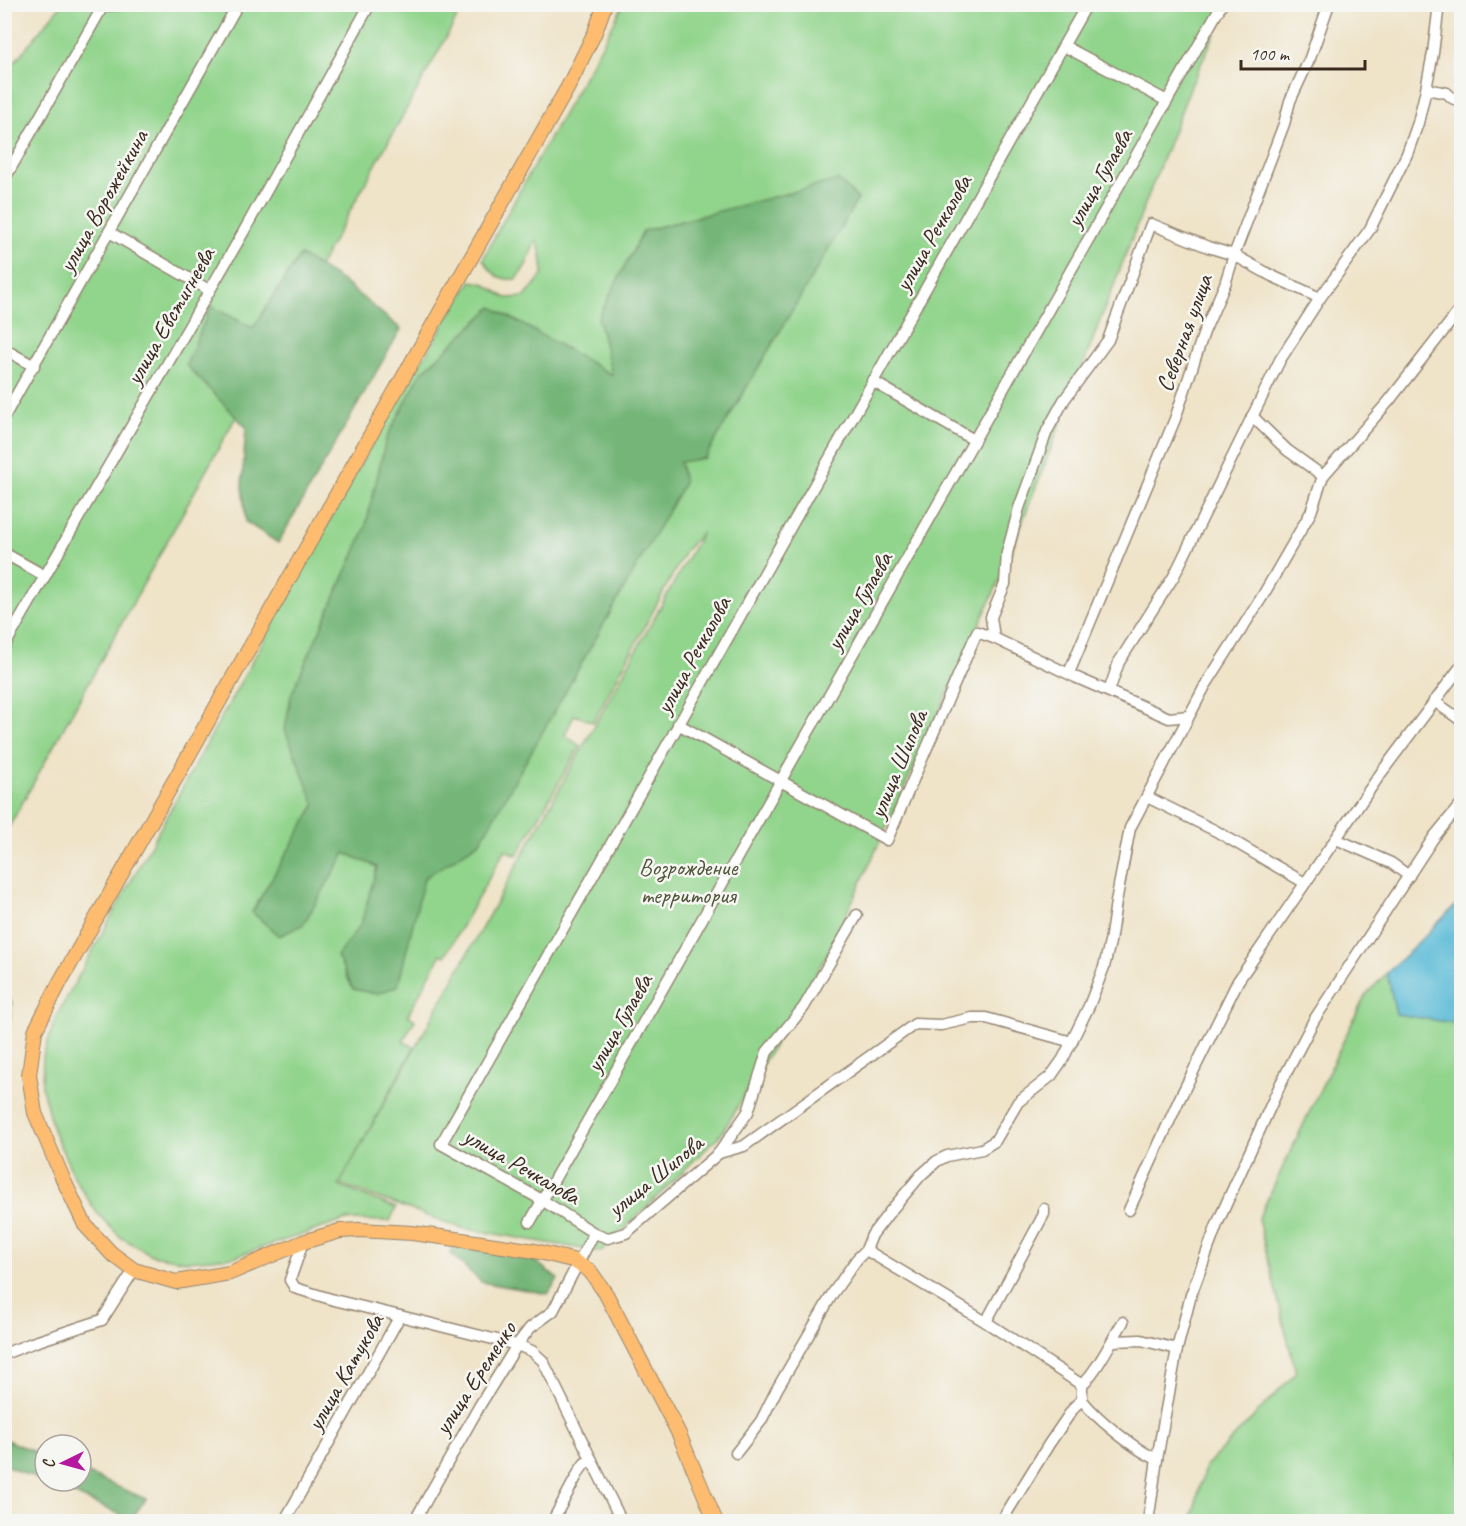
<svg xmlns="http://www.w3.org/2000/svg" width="1466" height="1526" font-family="Caveat,sans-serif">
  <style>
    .green { fill: #91d48c; stroke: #667f55; stroke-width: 1.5; fill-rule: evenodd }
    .forest { fill: #74b678; stroke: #58704b; stroke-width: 1.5 }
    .water { fill: #59bad7; stroke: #4a727a; stroke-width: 1.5 }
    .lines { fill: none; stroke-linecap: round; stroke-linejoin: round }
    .minor-casing { stroke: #958673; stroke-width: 13 }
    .major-casing { stroke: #958673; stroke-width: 16 }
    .minor { stroke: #fff; stroke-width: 10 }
    .major { stroke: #fdbc70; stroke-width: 14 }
    .labels { text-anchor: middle; stroke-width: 5; stroke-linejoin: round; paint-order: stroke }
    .street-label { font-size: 24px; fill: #3b2a1e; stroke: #f6f6f2 }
    .park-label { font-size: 24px; fill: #50543a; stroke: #f6f6f2 }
  </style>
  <rect width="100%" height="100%" fill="#f6f6f2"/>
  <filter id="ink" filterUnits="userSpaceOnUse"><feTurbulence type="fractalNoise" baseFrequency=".0167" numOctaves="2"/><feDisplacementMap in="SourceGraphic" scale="12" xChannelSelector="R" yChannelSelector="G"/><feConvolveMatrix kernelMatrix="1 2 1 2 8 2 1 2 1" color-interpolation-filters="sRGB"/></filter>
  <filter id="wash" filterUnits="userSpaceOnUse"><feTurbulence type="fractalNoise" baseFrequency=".008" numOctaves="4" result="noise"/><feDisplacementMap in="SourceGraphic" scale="24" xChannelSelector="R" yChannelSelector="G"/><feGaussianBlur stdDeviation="1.35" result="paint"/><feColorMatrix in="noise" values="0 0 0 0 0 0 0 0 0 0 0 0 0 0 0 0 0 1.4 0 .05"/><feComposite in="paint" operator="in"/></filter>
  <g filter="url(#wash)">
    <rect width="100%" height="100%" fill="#efe3c8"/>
    <g class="green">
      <polygon points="61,5 464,5 5,834 5,74"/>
      <path d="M623,5h605l-38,83 -189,489 -170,371 -109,185 -121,119 -140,-24 -121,-44 -1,2 57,22 -6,13 -44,-1 -112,37 -47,4 -35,-6 -32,-18 -23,-24 -21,-32 -23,-51 -11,-42 1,-32 13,-39 327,-593 76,-124 12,-19 12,2 23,15 19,-1 18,-23 -2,-21 -5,-13 -10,25 -9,14c-18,2 -25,-5 -34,-20 44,-86 96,-168 140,-254zM702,532l-362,651 74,-136 -11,-6 12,-21 -7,-5 33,-61 4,2 60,-106 12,5 63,-109 -15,-11 9,-20 19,7 93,-172z"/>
      <polygon points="1387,973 1397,1014 1453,1023 1461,1016 1461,1521 1191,1522 1205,1467 1296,1373 1258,1219 1365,996"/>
    </g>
    <g class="forest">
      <polygon points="838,180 858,199 705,458 680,462 684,483 480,842 424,878 398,986 376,994 353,989 337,956 361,924 377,867 345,853 303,925 279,936 252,912 315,805 285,730 291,695 365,529 386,439 421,373 492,307 612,375 598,318 643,231"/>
      <polygon points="300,255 341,280 401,329 278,543 246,522 242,485 246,427 186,365 211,306 253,328"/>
      <polygon points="5,991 12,1003 5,1062"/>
      <polygon points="454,1247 511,1254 536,1262 558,1279 548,1294 481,1282 450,1253"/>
      <polygon points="4,1439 45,1456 45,1481 81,1481 81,1471 146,1499 131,1519 5,1465"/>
    </g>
    <polygon class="water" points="1461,895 1461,1016 1454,1023 1396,1014 1387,973 1456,905"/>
  </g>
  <g filter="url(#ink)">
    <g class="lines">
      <defs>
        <g id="minor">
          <polyline points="1439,4 1433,53 1426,89 1447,93 1452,98 1462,102"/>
          <polyline points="1167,101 1222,4"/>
          <polyline points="4,180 103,6 134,4"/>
          <polyline points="109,232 209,290"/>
          <polyline points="4,349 34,366"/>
          <polyline points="872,381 974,440"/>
          <polyline points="1252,416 1287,450 1323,476"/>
          <polyline points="4,417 238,4"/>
          <polyline points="4,553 45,576"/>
          <polyline points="994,638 991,617 1005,584 1007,553 1019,508 1037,459 1047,431 1064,400 1108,340 1151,224 1208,247 1234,255 1272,276 1320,298"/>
          <polyline points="4,647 244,231 370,4"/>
          <polyline points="1069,673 1175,419 1204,332 1225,284 1234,255 1284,124 1290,101 1310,58 1329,4"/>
          <polyline points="1109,691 1119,662 1174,576 1280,360 1320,298 1370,229 1407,154 1418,123 1426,89"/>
          <polyline points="1434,701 1462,721"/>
          <polyline points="678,724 887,840 977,632 994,638 1075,677 1169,718 1188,716"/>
          <polyline points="1147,797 1216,831 1305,883"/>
          <polyline points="1336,839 1391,863 1409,876"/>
          <polyline points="719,1153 744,1146 915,1024 941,1025 972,1018 986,1018 1072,1042"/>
          <polyline points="1129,1210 1179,1100 1238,981 1381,773 1462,665"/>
          <polyline points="530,1222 1167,101 1064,46"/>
          <polyline points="594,1233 608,1238 626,1233 719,1153 748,1112 767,1052 804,1007 857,915"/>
          <polyline points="303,1242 290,1280 295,1288 334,1300 400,1316"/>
          <polyline points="866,1250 986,1322 1082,1385"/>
          <polyline points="986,1322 1044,1214 1044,1209"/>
          <polyline points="1114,1341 1141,1340 1177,1349"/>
          <polyline points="4,1354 32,1343 102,1320 134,1270"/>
          <path d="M1082,1400c14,18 53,50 75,59"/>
          <polyline points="736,1453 761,1421 777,1389 833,1293 857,1259 866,1250 872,1235 888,1214 921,1175 937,1161 947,1156 982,1149 995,1141 1018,1102 1051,1076 1063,1059 1089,1006 1104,967 1110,942 1116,902 1130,828 1205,686 1262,597 1311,512 1323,476 1389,401 1462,307"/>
          <polyline points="284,1522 400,1316 517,1345 532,1351 543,1361 622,1522"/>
          <polyline points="414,1522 480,1405 517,1345 530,1328 553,1311 594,1233 542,1200 441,1144 1087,4"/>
          <polyline points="552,1522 580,1470 585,1463 592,1460"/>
          <path d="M1001,1522l48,-78 26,-38 7,-6v-15c18,-19 28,-42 41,-63"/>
          <polyline points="1148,1522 1157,1459 1177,1349 1191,1295 1218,1222 1281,1083 1314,1020 1434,837 1462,803"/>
        </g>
        <polyline id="major" points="605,4 595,32 568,87 60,982 35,1031 29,1075 35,1113 63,1179 85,1225 111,1253 134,1270 176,1282 230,1273 303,1242 340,1231 359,1230 412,1233 449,1238 535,1251 572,1260 590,1271 606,1294 679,1434 716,1522"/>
      </defs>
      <use href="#minor" class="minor-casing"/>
      <use href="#major" class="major-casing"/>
      <use href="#minor" class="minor"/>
      <use href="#major" class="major"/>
    </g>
  </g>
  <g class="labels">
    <g class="street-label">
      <text transform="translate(1099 178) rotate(-60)" y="8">улица Гулаева</text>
      <text transform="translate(103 201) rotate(-61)" y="8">улица Ворожейкина</text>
      <text transform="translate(933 233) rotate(-60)" y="8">улица Речкалова</text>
      <text transform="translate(170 316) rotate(-60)" y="8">улица Евстигнеева</text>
      <text transform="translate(1184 333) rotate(-70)" y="8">Северная улица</text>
      <text transform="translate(859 601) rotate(-60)" y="8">улица Гулаева</text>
      <text transform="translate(693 655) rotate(-61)" y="8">улица Речкалова</text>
      <text transform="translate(898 764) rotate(-67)" y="8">улица Шипова</text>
      <text transform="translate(619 1023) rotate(-60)" y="8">улица Гулаева</text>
      <text transform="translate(522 1166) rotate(30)" y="8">улица Речкалова</text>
      <text transform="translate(655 1176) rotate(-39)" y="8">улица Шипова</text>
      <text transform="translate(345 1372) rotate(-60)" y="8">улица Катукова</text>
      <text transform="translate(475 1378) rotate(-57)" y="8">улица Еременко</text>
    </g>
    <g class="park-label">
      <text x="688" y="875">Возрождение<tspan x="688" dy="28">территория</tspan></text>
    </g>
  </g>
  <rect width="1466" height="1526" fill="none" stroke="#f6f6f2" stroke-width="24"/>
  <g transform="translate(63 1463) rotate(265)"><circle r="28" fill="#f6f6f2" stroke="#aba49d" stroke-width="1.5"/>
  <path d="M0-4.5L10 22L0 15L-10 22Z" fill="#b5179e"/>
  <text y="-9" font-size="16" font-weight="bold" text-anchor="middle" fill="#3b2a1e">С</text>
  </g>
  <path d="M1241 60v9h124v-9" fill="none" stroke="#3b2a1e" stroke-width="3"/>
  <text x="1250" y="60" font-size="18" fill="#3b2a1e" stroke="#f6f6f2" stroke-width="4.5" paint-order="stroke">100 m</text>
</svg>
